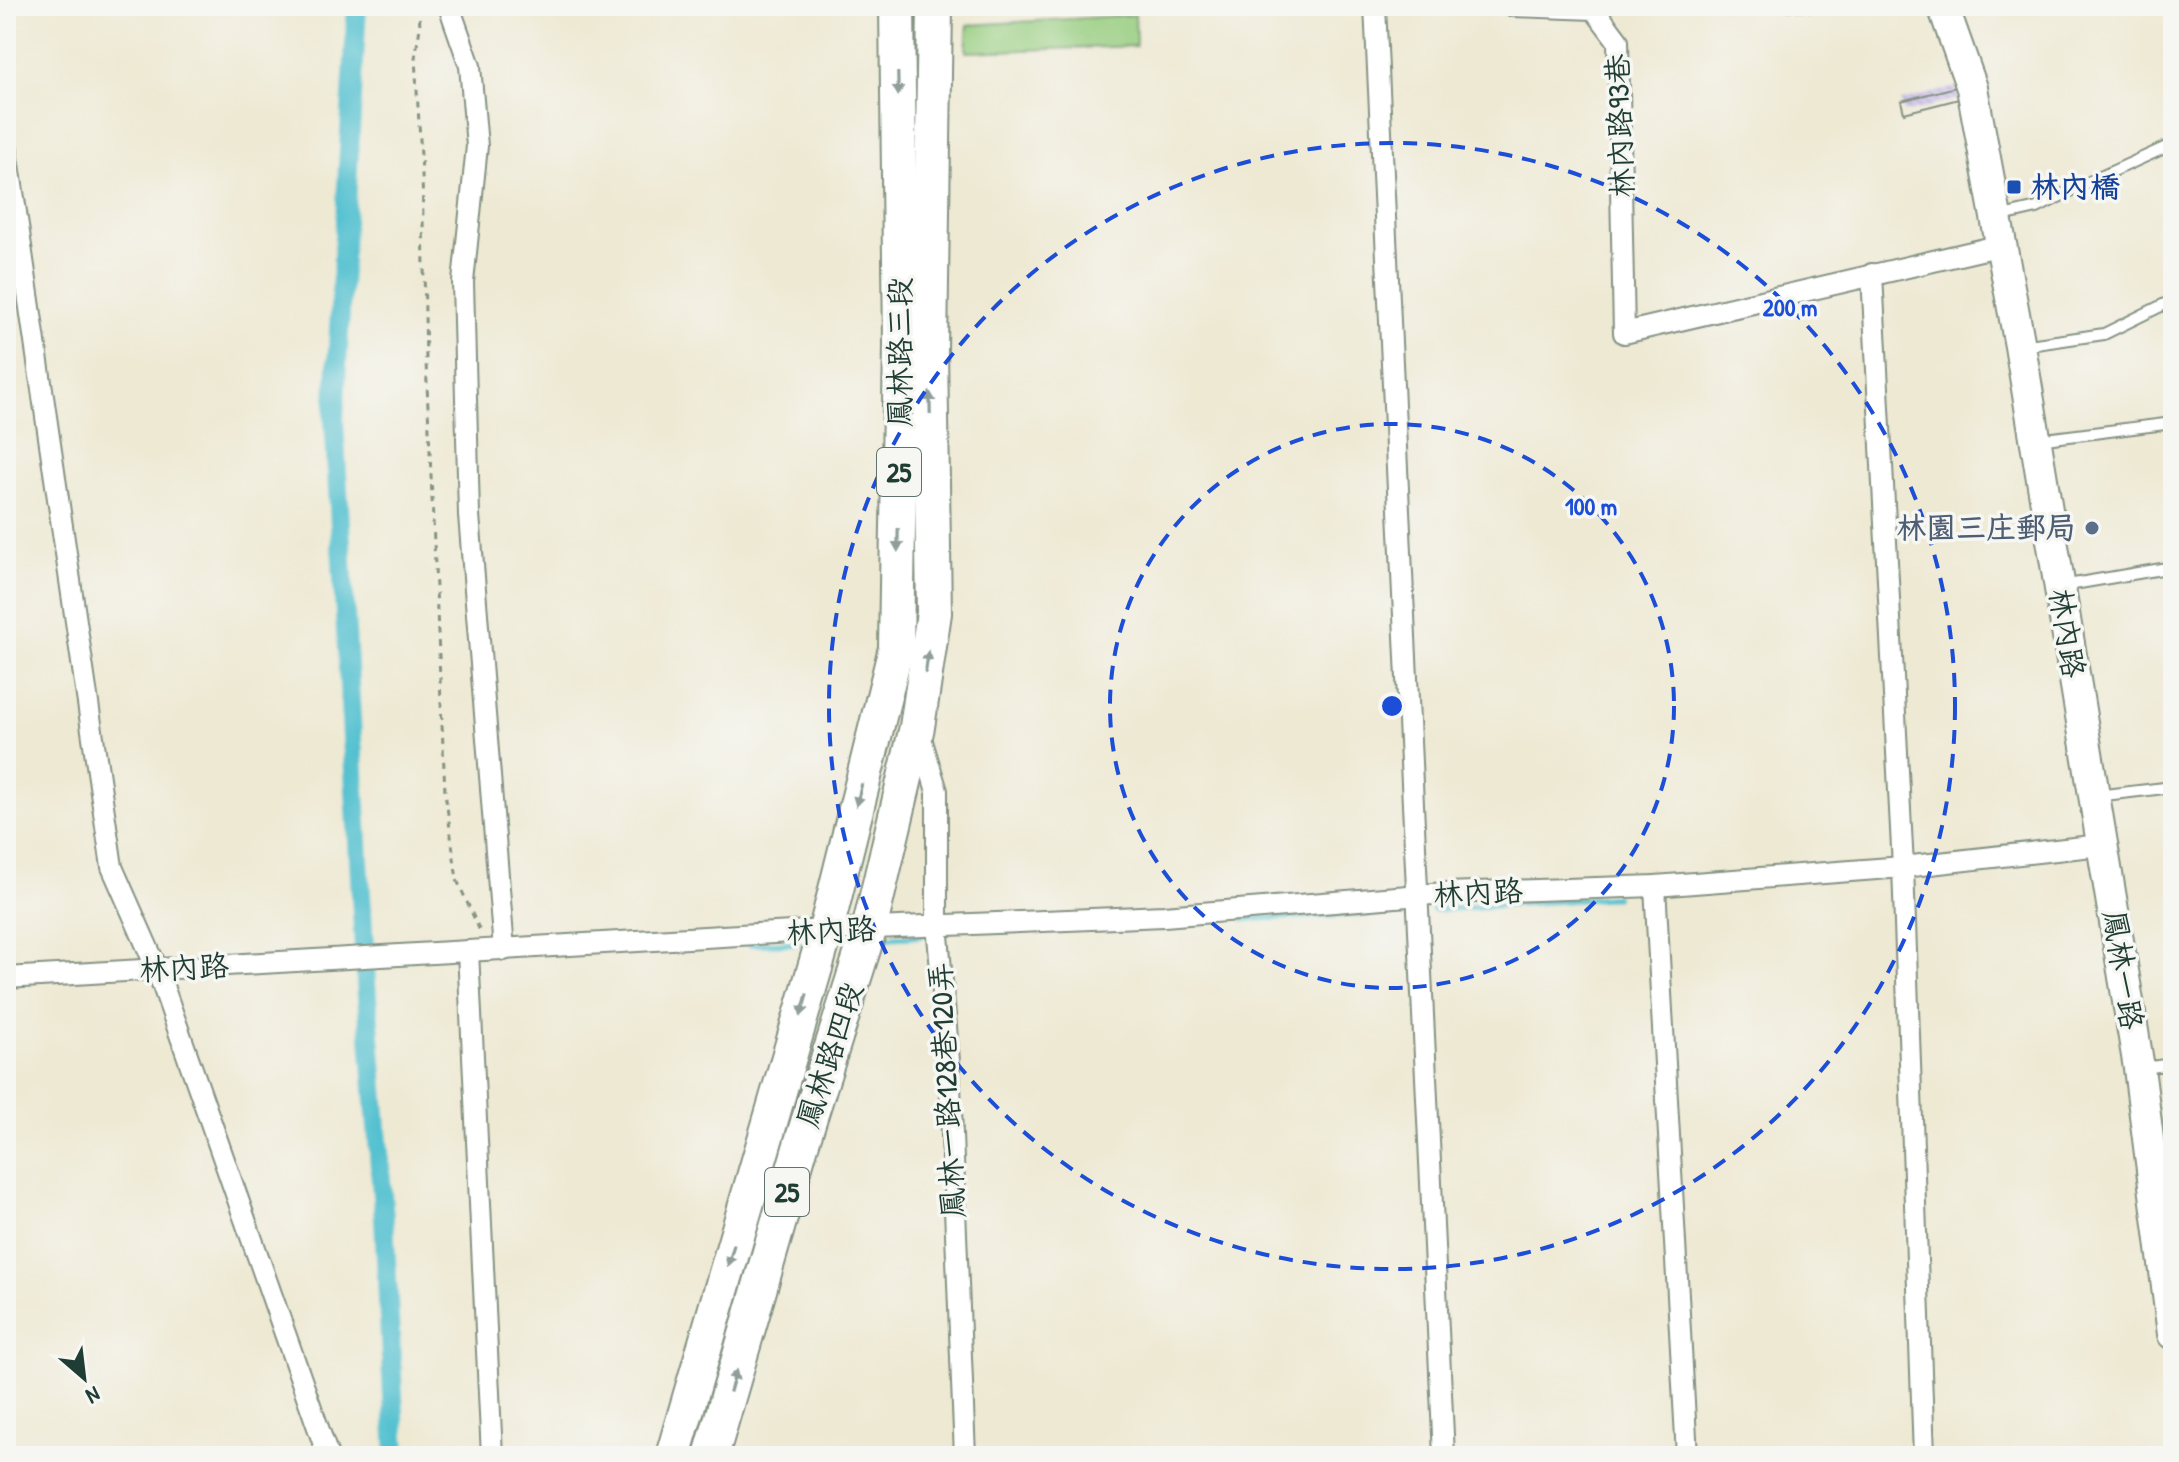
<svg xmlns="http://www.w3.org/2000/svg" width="2179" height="1462" font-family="'Patrick Hand','LXGW WenKai TC',sans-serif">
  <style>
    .green { fill: #98ce80; stroke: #5c865a; stroke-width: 2 }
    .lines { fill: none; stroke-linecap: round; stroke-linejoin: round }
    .stream { stroke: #55c1d0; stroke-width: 6 }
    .canal { stroke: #55c1d0; stroke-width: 20 }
    .building { fill: url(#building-back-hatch) }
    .lane-casing { stroke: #869384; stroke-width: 14 }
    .street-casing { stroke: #869384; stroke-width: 24 }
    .secondary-casing { stroke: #869384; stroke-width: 34 }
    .primary-casing { stroke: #869384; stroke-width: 38 }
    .path { stroke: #869384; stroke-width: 3; stroke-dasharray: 6 6; stroke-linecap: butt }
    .lane { stroke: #fff; stroke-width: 10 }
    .street { stroke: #fff; stroke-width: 20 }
    .secondary { stroke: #fff; stroke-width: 30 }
    .primary { stroke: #fff; stroke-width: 34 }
    .oneway { fill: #8f9e9a }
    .ring { fill: none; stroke: #1d4ed8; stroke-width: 4; stroke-dasharray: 14 10 }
    .transit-dot { fill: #1a4fb4; stroke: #f6f6f2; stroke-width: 3 }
    .service-dot { fill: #5c6f8a; stroke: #f6f6f2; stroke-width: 3 }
    .labels { text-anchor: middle; stroke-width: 7; stroke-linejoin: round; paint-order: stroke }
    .shield { fill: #f6f6f2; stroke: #60746d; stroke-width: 2 }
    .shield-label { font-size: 28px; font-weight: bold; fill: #1f3d34 }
    .street-label { font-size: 30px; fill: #1f3d34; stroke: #f6f6f2 }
    .transit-label { font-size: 30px; font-weight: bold; fill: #164399; stroke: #f6f6f2; text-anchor: start }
    .service-label { font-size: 30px; font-weight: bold; fill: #4e5e75; stroke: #f6f6f2; text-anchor: end }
    .centre { fill: #1d4ed8; stroke: #f6f6f2; stroke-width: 4 }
    .ring-label { font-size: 24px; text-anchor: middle; font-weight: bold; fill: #1d4ed8; stroke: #f6f6f2; stroke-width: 7; stroke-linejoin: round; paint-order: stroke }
  </style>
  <defs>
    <pattern id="building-back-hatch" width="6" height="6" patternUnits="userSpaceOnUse" patternTransform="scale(2)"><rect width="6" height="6" fill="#c4b6e9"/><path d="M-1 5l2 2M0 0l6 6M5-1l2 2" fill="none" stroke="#9f95be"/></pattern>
  </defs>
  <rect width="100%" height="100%" fill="#f6f6f2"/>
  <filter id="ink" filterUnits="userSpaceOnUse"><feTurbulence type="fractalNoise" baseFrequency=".0125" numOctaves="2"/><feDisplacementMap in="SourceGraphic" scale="16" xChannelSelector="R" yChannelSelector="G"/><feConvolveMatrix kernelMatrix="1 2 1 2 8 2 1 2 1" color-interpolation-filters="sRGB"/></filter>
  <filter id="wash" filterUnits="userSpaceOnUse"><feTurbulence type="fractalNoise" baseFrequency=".006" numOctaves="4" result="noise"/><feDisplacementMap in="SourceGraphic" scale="32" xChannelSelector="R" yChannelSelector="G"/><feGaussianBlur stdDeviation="1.8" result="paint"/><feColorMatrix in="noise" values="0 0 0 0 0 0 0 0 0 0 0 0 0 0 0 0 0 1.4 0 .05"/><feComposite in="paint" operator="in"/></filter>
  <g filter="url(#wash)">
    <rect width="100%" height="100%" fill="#eee9d3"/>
    <polygon class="green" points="1135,15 1136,46 966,52 968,25"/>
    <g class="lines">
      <g class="stream">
        <polyline points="1434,910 1615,897"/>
        <polyline points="1244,919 1400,913"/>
        <polyline points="878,938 921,936"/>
        <polyline points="750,944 798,943"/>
      </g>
      <polyline class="canal" points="357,6 334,420 366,983 384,1220 396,1456"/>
    </g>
    <g id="blocks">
      <polygon class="building" points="1956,87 1959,99 1904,113 1901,101"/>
    </g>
  </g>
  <g filter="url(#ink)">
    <use href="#blocks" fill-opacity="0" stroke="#869384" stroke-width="2"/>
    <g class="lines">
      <defs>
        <g id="lane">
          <polyline points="1998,217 2037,208 2076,188 2173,144"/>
          <polyline points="2022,346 2104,334 2173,300"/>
          <polyline points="2037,440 2173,423"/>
          <polyline points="2062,586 2173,567"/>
          <polyline points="2096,796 2173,787"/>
          <polyline points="2143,1068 2173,1064"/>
        </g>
        <g id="street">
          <polyline points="449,6 470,66 477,146 463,282 469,515 504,950"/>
          <polyline points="1375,6 1444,1456"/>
          <polyline points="1512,6 1594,9 1618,41 1624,333 2002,245"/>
          <polyline points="6,144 112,867 157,969 328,1456"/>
          <polyline points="1872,274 1903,867 1924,1456"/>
          <polyline points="920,735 937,791 937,924 949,1061 965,1456"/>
          <polyline points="1655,886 1687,1456"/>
          <polyline points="468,951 492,1456"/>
          <polyline points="6,978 826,930 1164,916 1445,893 1655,886 1903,867 2101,845"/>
        </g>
        <polyline id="secondary" points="1943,6 1972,88 2020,346 2139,1068 2173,1334"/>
        <g id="primary">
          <polyline points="673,1456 826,930 896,648 901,344 897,6"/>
          <polyline points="711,1456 801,1145 869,930 917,727 934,613 930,350 935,6"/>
        </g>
      </defs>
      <use href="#lane" class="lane-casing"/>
      <use href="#street" class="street-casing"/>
      <use href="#secondary" class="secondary-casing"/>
      <use href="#primary" class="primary-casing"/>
      <g class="path">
        <polyline points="419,6 420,28 415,58 422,172 426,362 445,792 457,880 480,931"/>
        <polyline points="1617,9 1921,12"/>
      </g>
      <use href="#lane" class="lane"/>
      <use href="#street" class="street"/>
      <use href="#secondary" class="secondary"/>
      <use href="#primary" class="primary"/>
    </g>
    <defs><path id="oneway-solid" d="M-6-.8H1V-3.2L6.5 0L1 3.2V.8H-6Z" transform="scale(2)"/></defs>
    <g class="oneway">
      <use href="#oneway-solid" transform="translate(898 84) rotate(89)"/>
      <use href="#oneway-solid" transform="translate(930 403) rotate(-91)"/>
      <use href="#oneway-solid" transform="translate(898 540) rotate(91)"/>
      <use href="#oneway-solid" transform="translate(927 662) rotate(-82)"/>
      <use href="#oneway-solid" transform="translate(859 795) rotate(104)"/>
      <use href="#oneway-solid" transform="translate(804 1005) rotate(106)"/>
      <use href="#oneway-solid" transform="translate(731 1255) rotate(106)"/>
      <use href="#oneway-solid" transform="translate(733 1381) rotate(-74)"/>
    </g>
  </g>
  <g class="ring">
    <circle cx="1392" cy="706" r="282"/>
    <circle cx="1392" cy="706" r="563"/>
  </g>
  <rect class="transit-dot" x="2006" y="179" width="16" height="16" rx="4"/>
  <circle class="service-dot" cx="2092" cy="528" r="8"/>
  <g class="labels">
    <g class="shield">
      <rect x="877" y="448" width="44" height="48" rx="6"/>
      <rect x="765" y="1168" width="44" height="48" rx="6"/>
    </g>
    <g class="shield-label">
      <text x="899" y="482">25</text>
      <text x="787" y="1202">25</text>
    </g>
    <g class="street-label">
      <text transform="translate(1620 126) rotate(-92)" y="10">林內路93巷</text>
      <text transform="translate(900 352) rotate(-90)" y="10">鳳林路三段</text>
      <text transform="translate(2067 633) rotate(81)" y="10">林內路</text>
      <text transform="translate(1478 893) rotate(-3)" y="10">林內路</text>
      <text transform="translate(831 931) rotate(-3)" y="10">林內路</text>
      <text transform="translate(184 968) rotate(-3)" y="10">林內路</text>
      <text transform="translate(2123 970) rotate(81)" y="10">鳳林一路</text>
      <text transform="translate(830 1055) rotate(-72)" y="10">鳳林路四段</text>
      <text transform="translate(947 1090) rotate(-93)" y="10">鳳林一路128巷120弄</text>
    </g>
    <g class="transit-label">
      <text x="2030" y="197">林內橋</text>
    </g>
    <g class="service-label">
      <text x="2076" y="538">林園三庄郵局</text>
    </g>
  </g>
  <circle cx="1392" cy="706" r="12" class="centre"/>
  <g class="ring-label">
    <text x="1790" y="316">200 m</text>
    <text x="1591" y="515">100 m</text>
  </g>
  <rect width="2179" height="1462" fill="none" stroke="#f6f6f2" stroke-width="32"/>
  <g transform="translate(84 1378) rotate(152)" stroke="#f6f6f2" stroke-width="6" paint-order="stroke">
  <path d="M0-6L14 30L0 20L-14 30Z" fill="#1f3d34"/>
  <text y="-12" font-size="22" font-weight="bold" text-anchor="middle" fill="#1f3d34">N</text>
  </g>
</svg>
